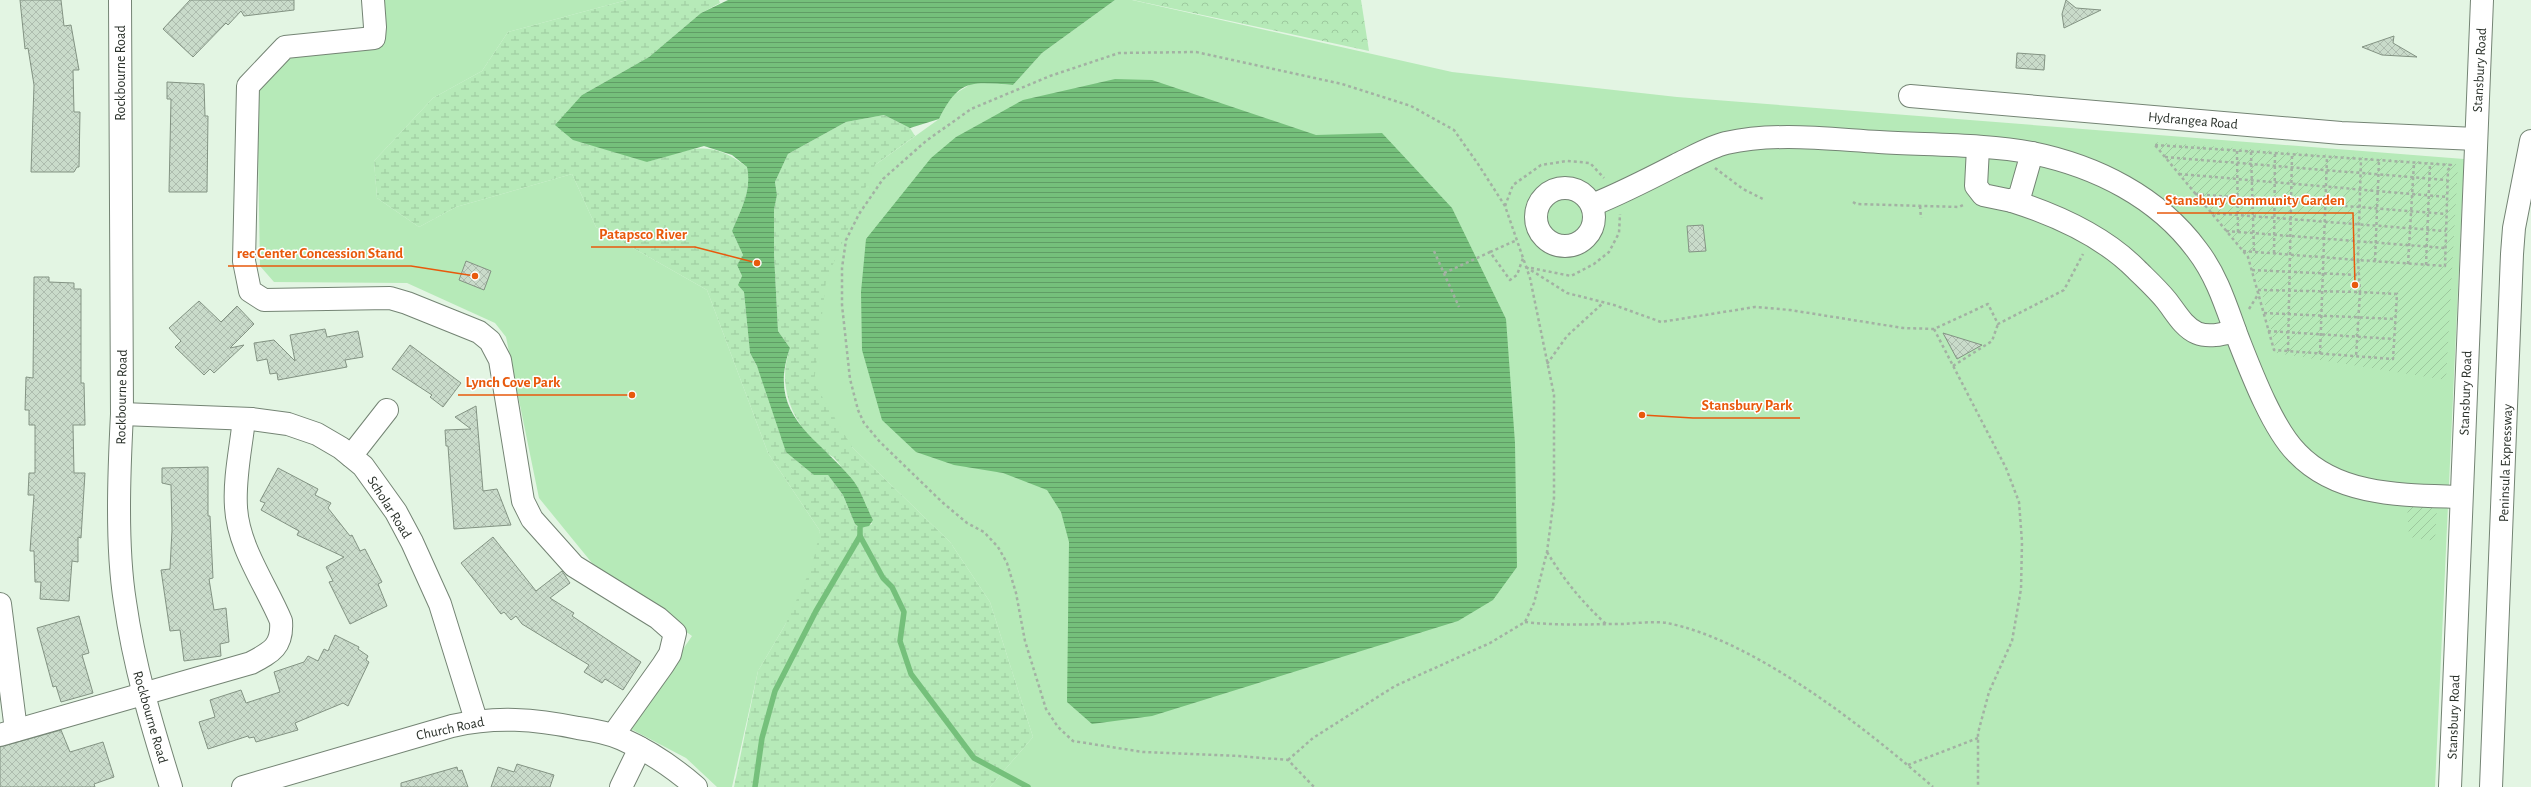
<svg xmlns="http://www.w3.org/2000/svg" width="2531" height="787" font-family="'Alegreya Sans',sans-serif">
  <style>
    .forest { fill: url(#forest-crowns) }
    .wetland { fill: url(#wetland-marsh) }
    .park { fill: #b6eab8 }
    .garden { fill: url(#garden-furrows) }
    .water { fill: url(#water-rules) }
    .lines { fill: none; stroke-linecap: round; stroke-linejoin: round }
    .stream { stroke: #75c07b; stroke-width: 5.5 }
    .building { fill: url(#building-cross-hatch); stroke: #839383 }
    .minor-casing { stroke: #748474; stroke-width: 24 }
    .major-casing { stroke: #748474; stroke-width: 24 }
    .path { stroke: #a3b1a3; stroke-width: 2.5; stroke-dasharray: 3 3; stroke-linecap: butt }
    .minor { stroke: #fff; stroke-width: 22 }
    .major { stroke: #fff; stroke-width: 22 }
    .labels { text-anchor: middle; stroke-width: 3; stroke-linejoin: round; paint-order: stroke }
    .street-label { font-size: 14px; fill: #2a312a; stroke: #fff }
    .leader { fill: none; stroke: #e8590c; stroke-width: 1.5 }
    .callout-dot { fill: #e8590c; stroke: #fff; stroke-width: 1.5 }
    .callout-label { font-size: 15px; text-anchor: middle; font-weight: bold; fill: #e8590c; stroke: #fff; stroke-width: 3; stroke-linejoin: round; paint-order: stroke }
  </style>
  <defs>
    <pattern id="forest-crowns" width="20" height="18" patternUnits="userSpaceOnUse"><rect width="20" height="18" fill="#b6eab8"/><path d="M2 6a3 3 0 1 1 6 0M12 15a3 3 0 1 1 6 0" fill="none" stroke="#9dc99e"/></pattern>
    <pattern id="wetland-marsh" width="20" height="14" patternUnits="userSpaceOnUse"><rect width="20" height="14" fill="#b6eab8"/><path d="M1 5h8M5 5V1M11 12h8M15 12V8" fill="none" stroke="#9dc99e"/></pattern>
    <pattern id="garden-furrows" width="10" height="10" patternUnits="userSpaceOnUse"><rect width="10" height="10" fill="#b6eab8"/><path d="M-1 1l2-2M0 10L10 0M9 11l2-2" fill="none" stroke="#9dc99e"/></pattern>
    <pattern id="water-rules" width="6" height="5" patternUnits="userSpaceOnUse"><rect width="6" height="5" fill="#75c07b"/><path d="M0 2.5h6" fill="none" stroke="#609d65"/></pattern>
    <pattern id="building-cross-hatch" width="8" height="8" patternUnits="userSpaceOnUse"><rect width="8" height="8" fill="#c9dbca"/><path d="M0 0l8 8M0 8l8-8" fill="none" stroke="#adbcae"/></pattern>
  </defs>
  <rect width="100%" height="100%" fill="#e3f5e3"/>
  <polygon class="forest" points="1133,0 1361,0 1369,51"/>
  <path class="wetland" d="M627,0h92l1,3 -19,10 -52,44 -67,38 65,67c43,-12 60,-25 100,5 5,24 -6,42 -15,64l11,24 -6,10 5,11 -3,9 5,7 6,61 64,122h14l15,20 12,29 5,4 12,-4c-9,-17 -24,-51 -36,-64 -3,-4 -9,-6 -12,-9 -31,-27 -48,-63 -34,-103l-12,-17 -4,-77v-44l3,-15 -2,-13 13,-28 58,-32 38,-7 26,13 5,8 -40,29 -23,282 98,95 40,60 43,135 -43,50h-256l24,-116 27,-46 35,-94 -52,-78 -61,-163 -111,-63 -24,-53 -116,33 -37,20 -42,-29 -3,-37 59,-63 49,-27 26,-39z"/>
  <g class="park">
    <polygon points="383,0 627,0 508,32 482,71 433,98 374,161 377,198 419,227 456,207 572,174 596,227 707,290 768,453 820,531 812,566 785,625 758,671 732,787 717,787 686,758 629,728 692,636 592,563 539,498 506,337 495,323 407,283 274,282 260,266 257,93 292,56 384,43"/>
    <polygon points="1115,0 1132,0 1452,72 1677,97 2464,159 2435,787 990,787 1033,737 990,602 950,542 852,447 814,383 826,281 875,165 939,119 950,97 974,82 1013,85 1042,53"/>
  </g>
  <g class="garden">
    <polygon points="2154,142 2458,164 2446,380 2276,353 2268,314 2250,257"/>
    <polygon points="2407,503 2437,507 2435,541 2409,537"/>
  </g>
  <g class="water">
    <path d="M728,0h387l-73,53 -29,32c-41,-3 -54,-7 -74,34l-29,9 -26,-13 -38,7 -58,32 -13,28 2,13 -3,15v44l4,77 12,17c-24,68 27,88 62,131 9,11 14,28 21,41l-4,6 -9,2 -5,-4 -12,-29 -15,-20h-14l-28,-23 -29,-86 -7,-13 -6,-61 -6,-7 4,-9 -5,-11 6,-10 -11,-24c9,-22 20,-40 15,-64l-15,-12 -28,-9 -57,16 -74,-22 -18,-15 27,-30 67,-38 52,-44z"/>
    <polygon points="1115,79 1152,80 1316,135 1382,133 1452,208 1506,319 1515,443 1517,567 1493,600 1458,621 1152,716 1092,724 1067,702 1069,542 1061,512 1047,490 1003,473 954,465 916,452 882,420 862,350 861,292 866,239 931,158 956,137 1023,100"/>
  </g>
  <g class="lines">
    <g class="stream">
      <polyline points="860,536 883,578 892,587 904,612 900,641 911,674 974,758 1028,787"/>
      <polyline points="755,787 762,738 775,691 816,611 860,536 860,528"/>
    </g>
  </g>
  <g class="building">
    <polygon points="20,0 61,0 64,26 71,25 79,70 73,70 74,112 80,112 79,167 77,167 74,172 31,172 34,85 28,48 25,49"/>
    <polygon points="190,0 294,0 294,10 244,16 241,11 228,25 226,23 193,57 163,29"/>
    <polygon points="2066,0 2076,8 2101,10 2064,28 2062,14"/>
    <polygon points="2394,36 2393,43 2417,57 2382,55 2362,47"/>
    <polygon points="2017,53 2045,55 2044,70 2016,68"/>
    <polygon points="167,82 204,84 205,116 208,116 207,192 169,192 171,99 167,99"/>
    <polygon points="1703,225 1706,251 1689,252 1687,226"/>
    <polygon points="466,261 491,271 484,290 459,280"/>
    <polygon points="34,277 49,277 49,282 74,283 74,289 81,289 81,383 84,383 85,425 73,425 74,473 85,473 81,538 78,537 78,562 72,561 69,601 40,599 41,582 35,582 34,551 30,551 34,495 28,495 29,473 35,473 35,425 29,425 29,410 25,410 26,377 33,378"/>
    <polygon points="199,301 221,322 237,306 254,324 230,348 244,345 214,373 210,369 204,375 175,347 181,341 169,328"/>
    <polygon points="325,329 327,337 358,331 363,357 345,360 347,367 278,380 277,373 270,374 267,359 257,361 254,343 274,340 295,361 290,335"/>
    <polygon points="1943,333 1982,345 1957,359"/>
    <polygon points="410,345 461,383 443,407 430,397 432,395 392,369"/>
    <polygon points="476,406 483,491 497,489 511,525 454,529 448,446 446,446 445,430 471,429 455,417"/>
    <polygon points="208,467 208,516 210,516 213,578 209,579 214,610 226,608 229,642 220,644 221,656 184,661 180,630 170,631 161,570 170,569 172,530 171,485 162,483 162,468"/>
    <polygon points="278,468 318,489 315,495 331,503 328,508 350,536 352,535 360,551 365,549 382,582 378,584 387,606 350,624 329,582 333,581 326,567 344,557 297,535 299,531 261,510 265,503 260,501"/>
    <polygon points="493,537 536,591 562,571 570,583 550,598 574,613 572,616 641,662 623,690 605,679 602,683 584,672 589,665 522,624 516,616 511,620 504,612 501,614 461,563"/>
    <polygon points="79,616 89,653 82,655 93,693 61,702 56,686 53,687 37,628"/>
    <polygon points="335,635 359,647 358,649 368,656 366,660 369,662 348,706 343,703 295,723 298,730 256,742 254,737 249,738 248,736 208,749 199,722 215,717 210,700 241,690 246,703 280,692 274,672 304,662 308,656 318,661 324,649 328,651"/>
    <polygon points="61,730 70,752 103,742 114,777 94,784 95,787 0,787 0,747"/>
    <polygon points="517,764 554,775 550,787 491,787 498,767 514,772"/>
    <polygon points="457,767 458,771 462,770 468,787 401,787 401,783"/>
  </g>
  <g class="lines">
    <defs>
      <g id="minor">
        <path d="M120,0l2,414c-3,58 -6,131 3,188 9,64 27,124 46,185"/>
        <polyline points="373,0 375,27 374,38 285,47 248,86 244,261 250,291 264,300 390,298 407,303 479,332 490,341 500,360 523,501 532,519 574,566 658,618 675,633 670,654 663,665 613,735"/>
        <polyline points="1910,96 2341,133 2476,139"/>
        <polyline points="1978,148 1976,186 1983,195 2012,201 2020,195 2032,153"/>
        <circle cx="1565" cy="217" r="29"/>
        <path d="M2012,201c44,14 91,35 124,68 10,10 21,20 30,31 9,11 17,27 31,33 12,5 26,1 38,-2"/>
        <path d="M1592,205c30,-12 57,-26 86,-41 15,-7 32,-17 48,-21 50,-11 102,-4 153,-1 47,3 108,2 153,11 64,13 126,44 165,97 20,26 29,56 40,86 13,33 35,92 60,117 42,44 108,42 164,44"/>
        <polyline points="122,414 252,419 288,424 317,434 341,448 363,466 396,512 412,542 440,604 476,720"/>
        <polyline points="351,456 387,410"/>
        <polyline points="0,604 16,730"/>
        <path d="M0,735l251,-72c21,-11 32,-17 30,-42 -15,-36 -43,-74 -45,-114 -2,-29 5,-59 8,-88"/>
        <path d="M243,787l209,-61c43,-10 83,-7 126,2 15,2 31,5 44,11 27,12 52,29 74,48"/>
        <polyline points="621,787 640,748"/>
        <polyline points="2450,787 2482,0"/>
      </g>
      <polyline id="major" points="2491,787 2512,254 2514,228 2531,141"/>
    </defs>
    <use href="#minor" class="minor-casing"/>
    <use href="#major" class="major-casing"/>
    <g class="path">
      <polygon points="2155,145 2451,165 2448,170 2445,266 2358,260 2360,292 2397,294 2393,359 2274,350 2248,257"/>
      <polyline points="2237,151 2238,232"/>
      <polyline points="2251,152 2254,252"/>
      <polyline points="2165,157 2447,180"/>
      <polyline points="1715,168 1743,189 1763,199"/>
      <polyline points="2179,174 2447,197"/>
      <polyline points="2195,194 2446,214"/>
      <polyline points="1853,202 1856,204 1959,207 1965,204"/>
      <polyline points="1505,206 1513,185 1541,165 1567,161 1590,163 1604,178"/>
      <polyline points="1920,206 1921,218"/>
      <polyline points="2211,213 2446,231"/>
      <polyline points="2226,231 2445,248"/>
      <polyline points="1434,251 1459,307"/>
      <polyline points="2243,251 2358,260 2361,159"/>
      <polyline points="1490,252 1517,240"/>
      <polyline points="2274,253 2275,153"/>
      <polyline points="2375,261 2379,160"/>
      <polyline points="2408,264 2414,163"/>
      <polyline points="2426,265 2430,164"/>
      <polyline points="1526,267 1567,293 1614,305 1661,322 1755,307 1790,310 1903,328 1934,329 1988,304 1998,324 2064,290 2083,254"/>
      <polyline points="1531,268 1571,276 1594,264 1609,252 1619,233 1620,214"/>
      <polyline points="2252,270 2358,275"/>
      <polyline points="1444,273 1490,252 1510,280 1517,275 1523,258"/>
      <polyline points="2258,290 2360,292 2356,357"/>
      <polyline points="2249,309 2259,293"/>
      <polyline points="2264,313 2395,319"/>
      <polyline points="1934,329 2006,468 2019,502 2022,542 2021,589 2012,641 1989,692 1978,733 1978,787"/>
      <polyline points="2268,331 2394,339"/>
      <polyline points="2288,351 2292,154"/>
      <polyline points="2320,354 2327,157"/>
      <polyline points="1547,364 1567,336 1603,303"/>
      <polyline points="1953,366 1992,341 1998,324"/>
      <path d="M1547,552c17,28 35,50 59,72"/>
      <path d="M1525,622c34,4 66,2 100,2 13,-1 29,-3 42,-1 87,17 200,106 266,164"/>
      <polyline points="1288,760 1313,738 1395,686 1490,643 1525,622 1534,603 1547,552 1554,498 1554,395 1530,278 1505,206 1478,164 1454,130 1411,106 1342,84 1196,52 1119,53 1050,76 971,109 926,141 883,179 859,214 846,240 842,268 842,305 850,379 858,410 864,423 880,442 942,502 967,523 984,532 998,547 1007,563 1016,593 1025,641 1046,709 1058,727 1073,741 1143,752 1239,756 1288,760 1314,787"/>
      <polyline points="1908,765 1978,738"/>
    </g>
    <use href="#minor" class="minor"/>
    <use href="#major" class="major"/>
  </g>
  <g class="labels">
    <g class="street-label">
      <text transform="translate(2479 70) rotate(-87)" y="5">Stansbury Road</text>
      <text transform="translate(120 73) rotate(-90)" y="5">Rockbourne Road</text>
      <text transform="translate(2193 120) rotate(5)" y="5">Hydrangea Road</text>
      <text transform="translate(2465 393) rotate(-88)" y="5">Stansbury Road</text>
      <text transform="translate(121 397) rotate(-89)" y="5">Rockbourne Road</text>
      <text transform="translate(2505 463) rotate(-88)" y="5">Peninsula Expressway</text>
      <text transform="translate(390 507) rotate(58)" y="5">Scholar Road</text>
      <text transform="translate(151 717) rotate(74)" y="5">Rockbourne Road</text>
      <text transform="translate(2453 717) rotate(-88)" y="5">Stansbury Road</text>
      <text transform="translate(450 728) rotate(-12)" y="5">Church Road</text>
    </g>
  </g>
  <path class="leader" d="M2355 285L2353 213H2157M757 263L695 247H591M475 276L411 266H228M632 395L569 395H458M1642 415L1693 418H1800"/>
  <g class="callout-dot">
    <circle cx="2355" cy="285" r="4"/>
    <circle cx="757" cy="263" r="4"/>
    <circle cx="475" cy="276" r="4"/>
    <circle cx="632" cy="395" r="4"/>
    <circle cx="1642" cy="415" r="4"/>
  </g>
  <g class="callout-label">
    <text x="2255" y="205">Stansbury Community Garden</text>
    <text x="643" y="239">Patapsco River</text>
    <text x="320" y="258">rec Center Concession Stand</text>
    <text x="513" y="387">Lynch Cove Park</text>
    <text x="1747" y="410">Stansbury Park</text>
  </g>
</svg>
